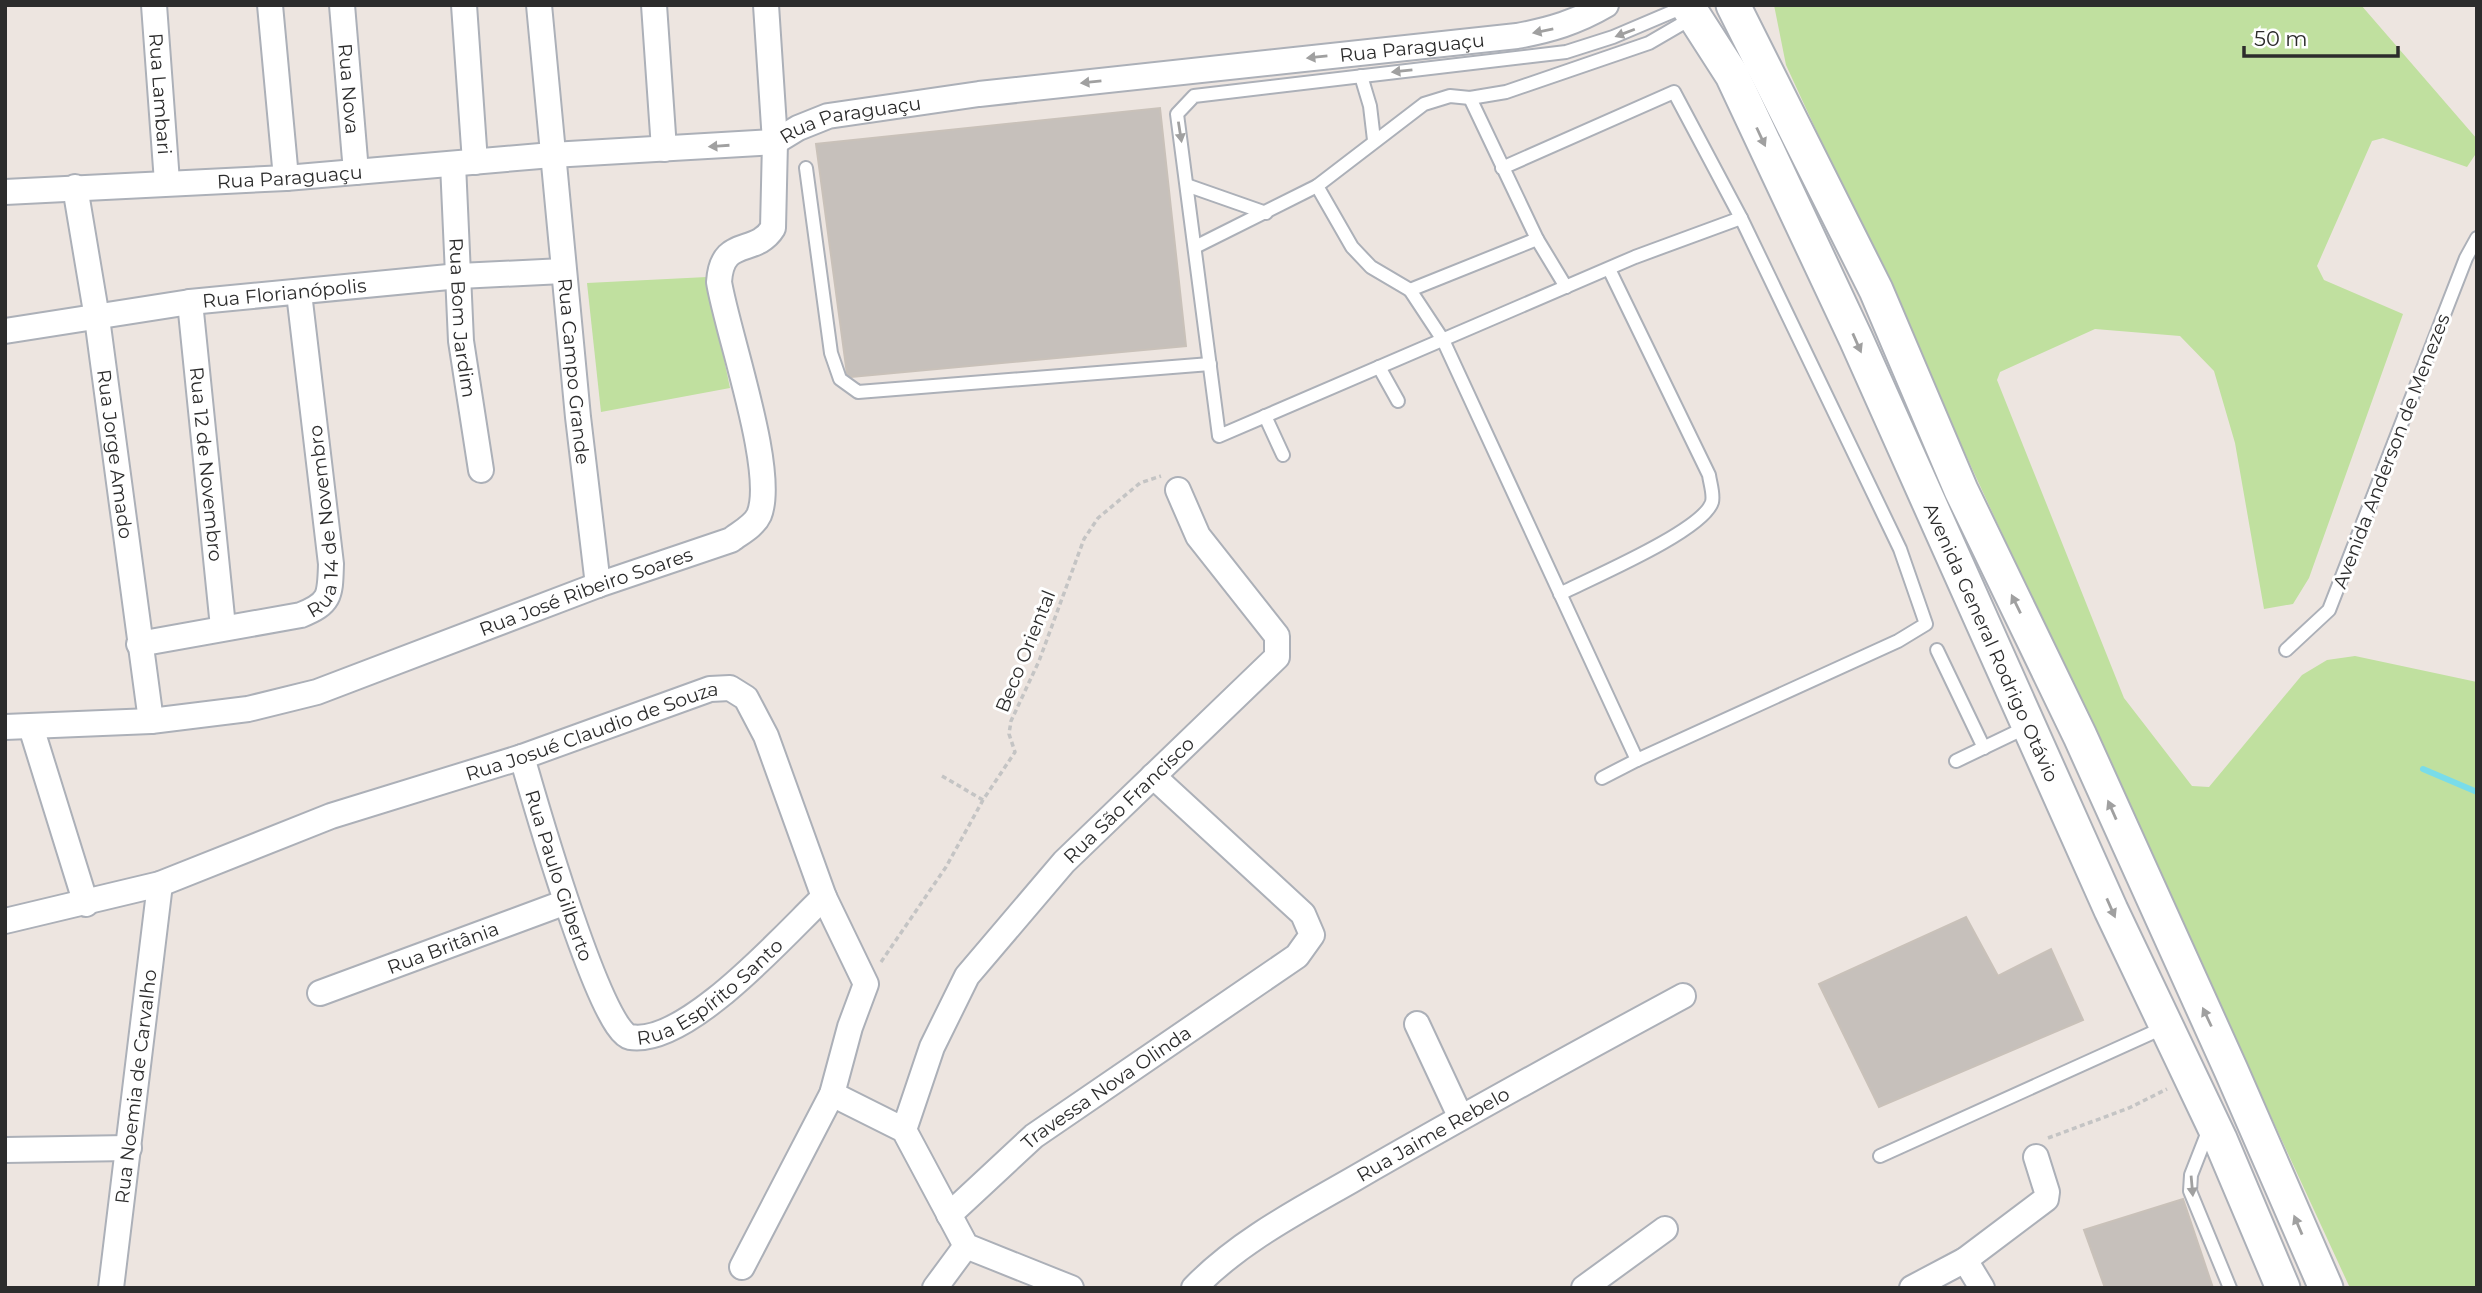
<svg xmlns="http://www.w3.org/2000/svg" width="2482" height="1293" font-family="Montserrat,sans-serif">
  <style>
    .green { fill: #c0e09f }
    .lines { fill: none; stroke-linecap: round; stroke-linejoin: round }
    .stream { stroke: #79dce9; stroke-width: 6 }
    .building { fill: #c6c0bb; stroke: #c9c1b9; stroke-width: 2 }
    .service-casing { stroke: #acb0b8; stroke-width: 16 }
    .minor-casing { stroke: #acb0b8; stroke-width: 28 }
    .secondary-casing { stroke: #acb0b8; stroke-width: 37 }
    .path { stroke: #c4c4c4; stroke-width: 3.5; stroke-dasharray: 5 3.5; stroke-linecap: butt }
    .service { stroke: #fff; stroke-width: 12 }
    .minor { stroke: #fff; stroke-width: 24 }
    .secondary { stroke: #fff; stroke-width: 33 }
    .oneway { fill: #a0a0a0 }
    .labels { text-anchor: middle; stroke-width: 6; stroke-linejoin: round; paint-order: stroke }
    .street-label { font-size: 19px; fill: #2c2c2c; stroke: #fff }
  </style>
  <rect width="100%" height="100%" fill="#ede5e0"/>
  <g class="green">
    <polygon points="1774,5 2361,5 2477,139 2477,152 2467,167 2383,138 2372,141 2317,266 2324,280 2403,314 2309,578 2293,604 2264,609 2235,443 2214,371 2180,336 2095,329 2000,372 1997,380 2124,698 2192,786 2209,787 2302,675 2327,660 2355,656 2477,682 2477,1288 2350,1288 1786,65"/>
    <polygon points="707,277 730,388 601,412 587,283"/>
  </g>
  <g class="lines">
    <polyline class="stream" points="2423,769 2477,792"/>
  </g>
  <g class="building">
    <polygon points="1160,108 1186,346 851,377 847,374 816,144"/>
    <polygon points="1966,917 1998,976 2051,949 2083,1020 1879,1107 1819,984"/>
    <polygon points="2183,1199 2213,1288 2105,1288 2084,1230"/>
  </g>
  <g class="lines">
    <defs>
      <g id="service">
        <polyline points="1361,76 1370,106 1374,140"/>
        <polyline points="1470,98 1537,239 1410,290 1443,340 1637,760 1898,641 1926,624 1900,549 1741,218"/>
        <polyline points="806,168 831,353 840,379 858,392 1210,364"/>
        <polyline points="1502,168 1674,92 1741,218 1635,257 1219,436 1177,114 1194,96 1566,52 1613,37 1686,6"/>
        <polyline points="1189,186 1266,213"/>
        <polyline points="1537,239 1566,287"/>
        <polyline points="1195,247 1317,186"/>
        <polyline points="1410,290 1371,267 1352,247 1317,186 1424,104 1450,96 1470,98 1506,92 1649,43 1692,18"/>
        <polyline points="1379,367 1398,401"/>
        <polyline points="1265,416 1283,455"/>
        <path d="M1560,594c31,-16 143,-63 152,-92 2,-8 -2,-19 -3,-27l-100,-206"/>
        <polyline points="1937,650 1984,748"/>
        <polyline points="2286,650 2329,610 2466,258 2477,238"/>
        <polyline points="1956,761 2029,726"/>
        <polyline points="1602,778 1637,760"/>
        <polyline points="2209,1129 2191,1175 2190,1191 2230,1288"/>
        <polyline points="1880,1156 2165,1027"/>
      </g>
      <g id="minor">
        <path id="s1" d="M154,5l13,177"/>
        <polyline points="270,5 286,178"/>
        <path id="s2" d="M342,5l14,167"/>
        <polyline points="464,5 475,162"/>
        <path id="s3" d="M539,5l39,412 20,168"/>
        <polyline points="654,5 664,149"/>
        <path id="s4" d="M453,164l8,177 20,129"/>
        <path id="s5" d="M75,187l22,131 54,403"/>
        <path id="s6" d="M5,192l281,-14 266,-23 223,-13 23,-14 30,-12 151,-22 538,-58c33,-6 60,-14 89,-31"/>
        <path id="s7" d="M190,302l33,325"/>
        <path id="s8" d="M5,331l185,-29 269,-26 104,-5"/>
        <path id="s9" d="M139,644l162,-29c30,-12 29,-20 30,-51l-32,-271"/>
        <path id="s10" d="M5,727l146,-6 97,-12 69,-17 281,-107 133,-45c9,-7 23,-14 28,-25 18,-43 -32,-183 -40,-233 3,-47 36,-25 54,-54l2,-86 -9,-137"/>
        <polyline points="31,727 86,904"/>
        <path id="s11" d="M522,757c11,38 78,274 108,280 56,10 155,-103 194,-140"/>
        <path id="s12" d="M5,921l155,-37 171,-68 191,-59 188,-68 20,-1 16,10 20,38 58,161 42,87 -16,43 -18,67 -90,173"/>
        <path id="s13" d="M320,993l246,-91"/>
        <polyline points="1417,1024 1460,1116"/>
        <polyline points="832,1094 904,1130 966,1246 1071,1288"/>
        <path id="s14" d="M904,1130l28,-83 35,-71 97,-114 213,-205v-21l-79,-100 -20,-46"/>
        <polyline points="5,1150 129,1148"/>
        <path id="s15" d="M949,1215l85,-79 263,-180 15,-21 -9,-21 -150,-138"/>
        <polyline points="1965,1260 1982,1288"/>
        <path id="s16" d="M111,1288l49,-404"/>
        <polyline points="935,1288 966,1246"/>
        <path id="s17" d="M1194,1288c44,-46 104,-77 158,-108 109,-63 220,-124 331,-184"/>
        <polyline points="1584,1288 1665,1229"/>
        <polyline points="1912,1288 1965,1260 2046,1199 2047,1192 2036,1157"/>
      </g>
      <g id="secondary">
        <path id="s18" d="M1687,5l45,70 124,264 255,571 109,229 63,149"/>
        <polyline points="1733,5 1876,290 1961,490 2080,736 2231,1070 2326,1288"/>
      </g>
    </defs>
    <use href="#service" class="service-casing"/>
    <use href="#minor" class="minor-casing"/>
    <use href="#secondary" class="secondary-casing"/>
    <g class="path">
      <polyline points="942,776 983,800"/>
      <polyline points="881,962 946,867 983,800 1015,752 1009,734 1011,721 1039,661 1084,539 1098,518 1140,483 1161,476"/>
      <polyline points="2048,1138 2129,1108 2167,1089"/>
    </g>
    <use href="#service" class="service"/>
    <use href="#minor" class="minor"/>
    <use href="#secondary" class="secondary"/>
  </g>
  <defs><path id="oneway-solid" d="M-6-.8H1V-3.2L6.5 0L1 3.2V.8H-6Z" transform="scale(1.75)"/></defs>
  <g class="oneway">
    <use href="#oneway-solid" transform="translate(1543 31) rotate(169)"/>
    <use href="#oneway-solid" transform="translate(1625 33) rotate(159)"/>
    <use href="#oneway-solid" transform="translate(1317 57) rotate(174)"/>
    <use href="#oneway-solid" transform="translate(1402 71) rotate(174)"/>
    <use href="#oneway-solid" transform="translate(1091 82) rotate(174)"/>
    <use href="#oneway-solid" transform="translate(1180 132) rotate(81)"/>
    <use href="#oneway-solid" transform="translate(1761 137) rotate(65)"/>
    <use href="#oneway-solid" transform="translate(719 146) rotate(176)"/>
    <use href="#oneway-solid" transform="translate(1857 343) rotate(66)"/>
    <use href="#oneway-solid" transform="translate(2016 604) rotate(-116)"/>
    <use href="#oneway-solid" transform="translate(2112 810) rotate(-114)"/>
    <use href="#oneway-solid" transform="translate(2111 908) rotate(66)"/>
    <use href="#oneway-solid" transform="translate(2207 1017) rotate(-115)"/>
    <use href="#oneway-solid" transform="translate(2192 1186) rotate(85)"/>
    <use href="#oneway-solid" transform="translate(2298 1225) rotate(-113)"/>
  </g>
  <g class="labels">
    <g class="street-label">
      <text dy="7" stroke="none"><textPath href="#s6" startOffset="1419">Rua Paraguaçu</textPath></text>
      <text dy="7" stroke="none"><textPath href="#s2" startOffset="84">Rua Nova</textPath></text>
      <text dy="7" stroke="none"><textPath href="#s1" startOffset="89">Rua Lambari</textPath></text>
      <text dy="7" stroke="none"><textPath href="#s6" startOffset="852">Rua Paraguaçu</textPath></text>
      <text dy="7" stroke="none"><textPath href="#s6" startOffset="285">Rua Paraguaçu</textPath></text>
      <text dy="7" stroke="none"><textPath href="#s8" startOffset="282">Rua Florianópolis</textPath></text>
      <text dy="7" stroke="none"><textPath href="#s4" startOffset="154">Rua Bom Jardim</textPath></text>
      <text dy="7" stroke="none"><textPath href="#s3" startOffset="368">Rua Campo Grande</textPath></text>
      <text transform="translate(2391 451) rotate(-69)" y="7">Avenida Anderson de Menezes</text>
      <text dy="7" stroke="none"><textPath href="#s5" startOffset="270">Rua Jorge Amado</textPath></text>
      <text dy="7" stroke="none"><textPath href="#s7" startOffset="163">Rua 12 de Novembro</textPath></text>
      <text dy="7" stroke="none"><textPath href="#s9" startOffset="271">Rua 14 de Novembro</textPath></text>
      <text dy="7" stroke="none"><textPath href="#s10" startOffset="602">Rua José Ribeiro Soares</textPath></text>
      <text dy="7" stroke="none"><textPath href="#s18" startOffset="707">Avenida General Rodrigo Otávio</textPath></text>
      <text transform="translate(1025 651) rotate(-68)" y="7">Beco Oriental</text>
      <text dy="7" stroke="none"><textPath href="#s12" startOffset="618">Rua Josué Claudio de Souza</textPath></text>
      <text dy="7" stroke="none"><textPath href="#s14" startOffset="406">Rua São Francisco</textPath></text>
      <text dy="7" stroke="none"><textPath href="#s11" startOffset="124">Rua Paulo Gilberto</textPath></text>
      <text dy="7" stroke="none"><textPath href="#s13" startOffset="131">Rua Britânia</textPath></text>
      <text dy="7" stroke="none"><textPath href="#s11" startOffset="397">Rua Espírito Santo</textPath></text>
      <text dy="7" stroke="none"><textPath href="#s16" startOffset="203">Rua Noemia de Carvalho</textPath></text>
      <text dy="7" stroke="none"><textPath href="#s15" startOffset="203">Travessa Nova Olinda</textPath></text>
      <text dy="7" stroke="none"><textPath href="#s17" startOffset="285">Rua Jaime Rebelo</textPath></text>
    </g>
  </g>
  <rect width="2482" height="1293" fill="none" stroke="#2c2c2c" stroke-width="14"/>
  <path d="M2244 46v10h154v-10" fill="none" stroke="#2c2c2c" stroke-width="3.5"/>
  <text x="2254" y="46" font-size="21" fill="#2c2c2c" stroke="#ffffff" stroke-width="5" paint-order="stroke">50 m</text>
</svg>
